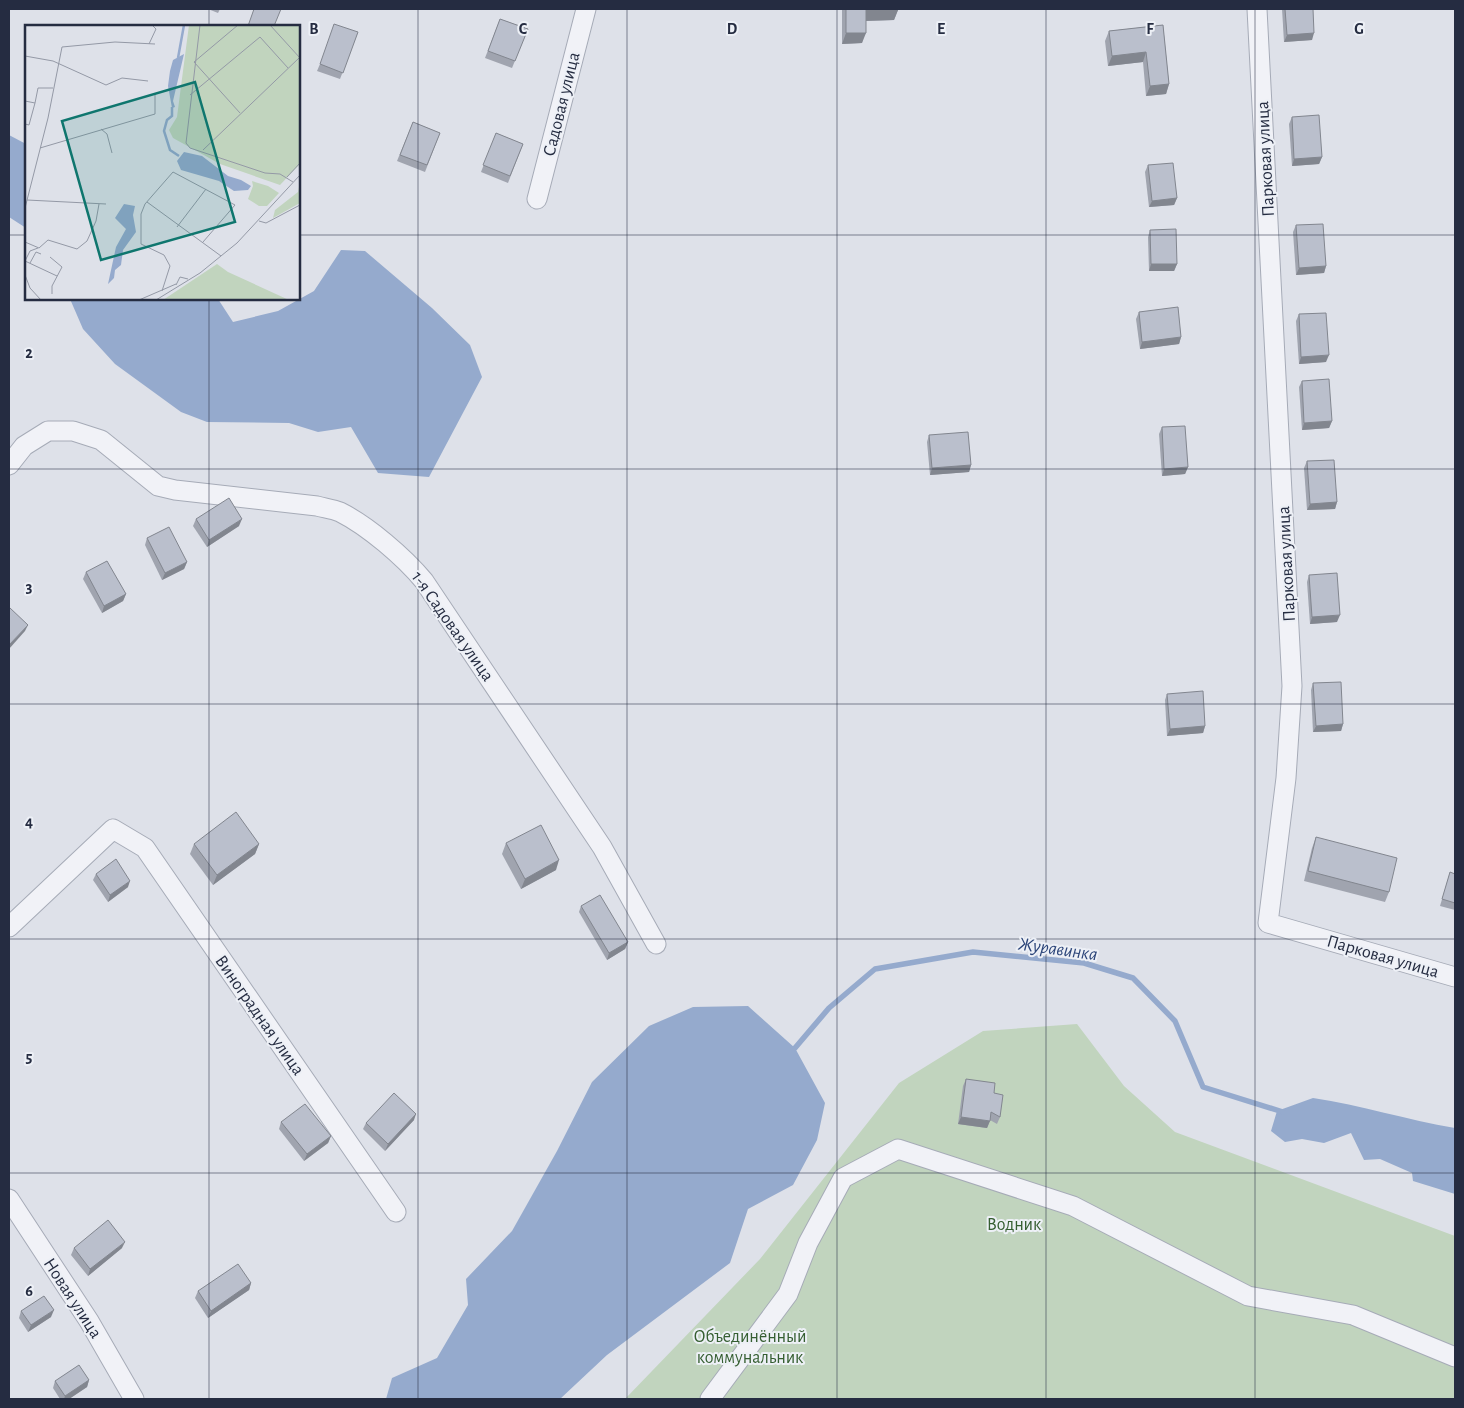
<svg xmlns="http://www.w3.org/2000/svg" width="1464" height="1408" font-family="'Alegreya Sans',sans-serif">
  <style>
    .green { fill: #c1d4be }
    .water { fill: #95aacd }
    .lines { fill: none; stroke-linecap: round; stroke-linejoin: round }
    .stream { stroke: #95aacd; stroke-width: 5.5 }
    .street-casing { stroke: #a6abb7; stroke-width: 21 }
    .street { stroke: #f1f2f7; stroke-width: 19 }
    .wall { fill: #a0a4af }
    .shaded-wall { fill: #82868f }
    .building { fill: #babfcc; stroke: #82868f }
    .grid { fill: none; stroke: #252c41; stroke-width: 1; stroke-opacity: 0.55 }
    .labels { text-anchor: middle; stroke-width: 4; stroke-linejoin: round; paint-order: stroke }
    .street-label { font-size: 18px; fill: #252c41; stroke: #edf0f6 }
    .park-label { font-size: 18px; fill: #355e31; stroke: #edf0f6 }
    .water-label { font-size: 19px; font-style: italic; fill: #2c4579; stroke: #edf0f6 }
    .inset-river { fill: none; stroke: #95aacd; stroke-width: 2.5 }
    .inset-road { fill: none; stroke: #9499a6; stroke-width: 1 }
    .view { fill: #0f766e; fill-opacity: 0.15; stroke: #0f766e; stroke-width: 2.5 }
    .inset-edge { fill: none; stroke: #252c41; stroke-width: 2.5 }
    .grid-label { font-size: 16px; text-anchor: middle; font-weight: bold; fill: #252c41; stroke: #edf0f6; stroke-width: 4; stroke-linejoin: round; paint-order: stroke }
  </style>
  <rect width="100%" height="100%" fill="#dee1e9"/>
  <polygon class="green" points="1077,1024 1124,1086 1175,1132 1455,1236 1455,1399 625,1399 760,1259 899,1083 983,1031"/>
  <g class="water">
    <polygon points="9,135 26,144 26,228 9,217"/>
    <polygon points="341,250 365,251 432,308 470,345 482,377 429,477 378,473 351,427 318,432 289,423 207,422 181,412 115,364 83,329 70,299 218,299 233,322 278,311 314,291"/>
    <polygon points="748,1006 795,1048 825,1103 817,1140 793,1185 748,1209 730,1263 607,1355 560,1399 386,1399 392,1378 437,1358 468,1305 466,1279 512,1231 557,1151 592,1082 649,1026 693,1007"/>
    <path d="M1313,1098c48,7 94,22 142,30v66l-42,-13 -1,-8 -32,-14 -16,1 -13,-27 -27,10 -22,-4 -17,3 -14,-11 6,-20z"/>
  </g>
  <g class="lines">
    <polyline class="stream" points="795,1048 829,1008 875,969 973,952 1084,963 1133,978 1175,1021 1203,1087 1283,1112"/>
    <defs>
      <g id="street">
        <polyline points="1257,9 1292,686 1286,778 1268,923 1455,977"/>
        <polyline points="537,199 586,9"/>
        <path d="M9,465l15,-19 24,-15h25l28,9 57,46 17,4 142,16c7,2 16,3 23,6 28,14 64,45 84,69l178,266 54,97"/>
        <polyline points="9,927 113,829 145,848 396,1212"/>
        <polyline points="9,1199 89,1321 134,1399"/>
        <polyline points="710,1399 788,1294 808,1243 843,1178 898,1149 1073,1206 1248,1296 1353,1315 1455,1357"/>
      </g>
    </defs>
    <use href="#street" class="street-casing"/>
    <use href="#street" class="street"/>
  </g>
  <g class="wall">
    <polygon points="208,9 220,9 218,13"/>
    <polygon points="842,9 898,9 898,10 894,20 866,21 862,43 842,44"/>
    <polygon points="1282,9 1313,9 1312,40 1284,42"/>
    <polygon points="500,19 528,29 512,68 485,58"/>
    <polygon points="1163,25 1169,84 1166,94 1146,96 1143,62 1108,66 1105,41 1109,31"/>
    <polygon points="358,32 340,79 317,71 320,64"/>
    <polygon points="1292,117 1322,157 1319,164 1292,166 1289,124"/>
    <polygon points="413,122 440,133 425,172 397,161"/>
    <polygon points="496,133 523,144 508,183 481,172"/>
    <polygon points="1148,165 1177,198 1174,205 1149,207 1145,172"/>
    <polygon points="1296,225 1326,266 1324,273 1296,275 1293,232"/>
    <polygon points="1150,230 1177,264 1174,271 1149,271 1148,237"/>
    <polygon points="1139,312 1181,337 1179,344 1140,349 1136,319"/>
    <polygon points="1299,314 1326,362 1299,364 1296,321"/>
    <polygon points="1302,381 1332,421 1329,428 1302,430 1299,387"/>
    <polygon points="1162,427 1188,467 1185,474 1162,476 1159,434"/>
    <polygon points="929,435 971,465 969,472 930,475 927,442"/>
    <polygon points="1307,461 1337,502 1335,509 1307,510 1304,468"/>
    <polygon points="196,519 239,526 207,547 193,526"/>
    <polygon points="147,538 187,562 184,569 162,580 145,545"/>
    <polygon points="86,572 126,594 123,601 102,613 83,579"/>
    <polygon points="1309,575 1337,622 1310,624 1307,582"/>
    <polygon points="1313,683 1343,724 1341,731 1313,732 1311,690"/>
    <polygon points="1167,694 1205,726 1203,733 1167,736 1165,700"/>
    <polygon points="1316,837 1389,892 1385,902 1304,881 1312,848"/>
    <polygon points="506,843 556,870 521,889 502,854"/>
    <polygon points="194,844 259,844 255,854 213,885 190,854"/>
    <polygon points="1450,872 1455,874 1455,910 1440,906"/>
    <polygon points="96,874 128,887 108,902 93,880"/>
    <polygon points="581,906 628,942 625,949 607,960 579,912"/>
    <polygon points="966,1079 994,1093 1000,1117 997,1124 990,1120 987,1128 958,1124 963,1086"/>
    <polygon points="414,1120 385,1151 363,1129 366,1123"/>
    <polygon points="281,1122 331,1136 328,1143 304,1161 279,1129"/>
    <polygon points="74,1248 122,1248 88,1276 71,1255"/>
    <polygon points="251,1283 249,1290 208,1318 195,1298 198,1291"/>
    <polygon points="21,1311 51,1317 28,1332 19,1318"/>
    <polygon points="89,1380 87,1387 69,1399 60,1399 53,1388 55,1381"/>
  </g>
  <g class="shaded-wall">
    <polygon points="866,10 898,10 894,20 862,21"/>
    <polygon points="846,33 866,33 862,43 842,44"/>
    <polygon points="1314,33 1312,40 1284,42 1287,35"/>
    <polygon points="1146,52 1143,62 1108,66 1112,56"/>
    <polygon points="1169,84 1166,94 1146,96 1150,86"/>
    <polygon points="1322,157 1319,164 1292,166 1294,159"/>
    <polygon points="1177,198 1174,205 1149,207 1152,201"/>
    <polygon points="1151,264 1177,264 1174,271 1149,271"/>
    <polygon points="1326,266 1324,273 1296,275 1299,268"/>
    <polygon points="1181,337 1179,344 1140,349 1142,342"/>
    <polygon points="1329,355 1326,362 1299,364 1301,357"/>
    <polygon points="1332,421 1329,428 1302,430 1304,423"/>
    <polygon points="971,465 969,472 930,475 932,468"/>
    <polygon points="1188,467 1185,474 1162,476 1164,469"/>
    <polygon points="1337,502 1335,509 1307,510 1310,504"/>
    <polygon points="242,519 239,526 207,547 209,540"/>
    <polygon points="187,562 184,569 162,580 165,573"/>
    <polygon points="126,594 123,601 102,613 104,606"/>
    <polygon points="1340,615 1337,622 1310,624 1312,617"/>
    <polygon points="28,625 25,631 9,649 9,645"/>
    <polygon points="1343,724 1341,731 1313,732 1316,726"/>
    <polygon points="1205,726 1203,733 1167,736 1170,729"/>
    <polygon points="259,844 255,854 213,885 217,875"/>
    <polygon points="559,860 556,870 521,889 525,879"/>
    <polygon points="130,881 128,887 108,902 110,895"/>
    <polygon points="628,942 625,949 607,960 609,953"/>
    <polygon points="416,1114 414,1120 385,1151 388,1144"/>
    <polygon points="961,1117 990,1121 987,1128 958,1124"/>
    <polygon points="331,1136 328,1143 304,1161 307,1154"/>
    <polygon points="125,1242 122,1248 88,1276 90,1269"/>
    <polygon points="251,1283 249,1290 208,1318 211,1311"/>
    <polygon points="54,1310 51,1317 28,1332 31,1325"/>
    <polygon points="89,1380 87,1387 69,1399 64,1399 65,1396"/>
  </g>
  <g class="building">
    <polygon points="254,9 281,9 274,26 248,26"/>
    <polygon points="846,9 898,9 898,10 866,10 866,33 846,33"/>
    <polygon points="1285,9 1313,9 1314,33 1287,35"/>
    <polygon points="500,19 528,29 515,61 488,51"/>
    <polygon points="334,24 358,32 343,73 320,64"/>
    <polygon points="1163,25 1169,84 1150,86 1146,52 1112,56 1109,31"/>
    <polygon points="1319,115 1322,157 1294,159 1292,117"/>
    <polygon points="413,122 440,133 427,165 400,155"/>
    <polygon points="496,133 523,144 510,176 483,165"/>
    <polygon points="1173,163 1177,198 1152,201 1148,165"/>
    <polygon points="1323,224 1326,266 1299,268 1296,225"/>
    <polygon points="1176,229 1177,264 1151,264 1150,230"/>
    <polygon points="1178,307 1181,337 1142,342 1139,312"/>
    <polygon points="1326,313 1329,355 1301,357 1299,314"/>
    <polygon points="1329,379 1332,421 1304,423 1302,381"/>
    <polygon points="1185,426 1188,467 1164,469 1162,427"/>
    <polygon points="968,432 971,465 932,468 929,435"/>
    <polygon points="1334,460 1337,502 1310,504 1307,461"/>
    <polygon points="229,498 242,519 209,540 196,519"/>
    <polygon points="169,527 187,562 165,573 147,538"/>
    <polygon points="107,561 126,594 104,606 86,572"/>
    <polygon points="1337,573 1340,615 1312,617 1309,575"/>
    <polygon points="10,608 28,625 9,645 9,610"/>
    <polygon points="1341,682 1343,724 1316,726 1313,683"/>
    <polygon points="1203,691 1205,726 1170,729 1167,694"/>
    <polygon points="236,812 259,844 217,875 194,844"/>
    <polygon points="541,825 559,860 525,879 506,843"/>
    <polygon points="1316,837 1397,858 1389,892 1308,871"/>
    <polygon points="116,859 130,881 110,895 96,874"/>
    <polygon points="1450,872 1455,874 1455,903 1442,899"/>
    <polygon points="600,895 628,942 609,953 581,906"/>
    <polygon points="966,1079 995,1083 994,1093 1003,1095 1000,1117 991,1112 990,1121 961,1117"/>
    <polygon points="394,1093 416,1114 388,1144 366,1123"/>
    <polygon points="305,1104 331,1136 307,1154 281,1122"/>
    <polygon points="108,1220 125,1242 90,1269 74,1248"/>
    <polygon points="238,1264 251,1283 211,1311 198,1291"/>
    <polygon points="44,1296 54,1310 31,1325 21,1311"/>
    <polygon points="79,1365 89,1380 65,1396 55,1381"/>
  </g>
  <path class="grid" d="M209,9v17M418,9v1390M627,9v1390M837,9v1390M1046,9v1390M1255,9v1390M9,235h17M299,235h1156M209,299v1100M9,469h1446M9,704h1446M9,939h1446M9,1173h1446"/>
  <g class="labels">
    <g class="street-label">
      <text transform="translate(561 104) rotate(-76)" y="6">Садовая улица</text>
      <text transform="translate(1265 159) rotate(-93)" y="6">Парковая улица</text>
      <text transform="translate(1286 564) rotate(-93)" y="6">Парковая улица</text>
      <text transform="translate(453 626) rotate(55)" y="6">1-я Садовая улица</text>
      <text transform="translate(1383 956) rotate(16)" y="6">Парковая улица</text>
      <text transform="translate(260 1015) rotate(55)" y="6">Виноградная улица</text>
      <text transform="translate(73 1298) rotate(57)" y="6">Новая улица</text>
    </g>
    <g class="park-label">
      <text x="1014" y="1230">Водник</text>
      <text x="750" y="1342">Объединённый<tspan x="750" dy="21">коммунальник</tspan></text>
    </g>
    <g class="water-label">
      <text transform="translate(1058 948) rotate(8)" y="7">Журавинка</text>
    </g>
  </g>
  <g transform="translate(25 25)">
    <rect width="275" height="275" fill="#dee1e9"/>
    <path d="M164,0h111v139l-20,21 -60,-21 -47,-26 -4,-8 8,-13zM227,156l16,5 11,7 -12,13h-8l-11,-7 5,-13zM275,157v21l-27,15 2,-8 23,-18zM192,239l11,8 61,28h-126z" fill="#c1d4be"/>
    <path d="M159,29l-11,47 2,6 -3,1 -4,-22 2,-15 3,-11zM159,127l18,4 26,20 13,4 10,6 -3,4 -14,1 -15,-10 -38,-11 -4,-9zM99,179l11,2 -2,9 3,17 -13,18 -2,15 -6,5 -1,8 -6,6 8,-37 10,-18 -11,-11z" fill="#95aacd"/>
    <path class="inset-river" d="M153,33l6,-33M147,82v9l-5,4 -3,11 6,19 9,6"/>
    <path class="inset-road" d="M175,0l-14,118 4,5 75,25 15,1 13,8M213,0l-44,37 46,51M245,0l30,33M124,19l7,-15 -4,-4M0,31l28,5 53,24 16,-7 26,3M165,70l70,-58 28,31M0,76l10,2 3,-15h15M0,99l4,1 6,-22M76,104l6,5 5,19M15,123l115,-34v-19M178,125l96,-92M262,152l13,-14M2,175l79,4M122,177l74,54M0,183l23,-90 14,-71 53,-5 40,2M234,196l7,2 34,-18M152,202l29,-38M0,217l14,6 9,-8 29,9 10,-8 9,-20 3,-17M25,232l12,10 -10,19v8M0,236l32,15M0,236l5,-10 8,-3M5,238l6,-11 5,2M0,250l5,13 11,12M151,260l4,-8 8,2M137,266l8,-25 -6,-11 -23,-11v-30l4,-10 28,-32 62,33 -32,37M114,275l37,-16M131,275l44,-27 37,-30 63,-68"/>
    <path class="view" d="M170,57l40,140 -134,38 -39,-139z"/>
    <rect width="275" height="275" class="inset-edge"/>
  </g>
  <g class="grid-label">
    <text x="314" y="34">B</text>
    <text x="523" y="34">C</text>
    <text x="732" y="34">D</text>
    <text x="941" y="34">E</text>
    <text x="1150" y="34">F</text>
    <text x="1359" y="34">G</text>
    <text x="29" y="358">2</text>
    <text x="29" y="592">3</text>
    <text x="29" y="827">4</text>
    <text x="29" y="1062">5</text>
    <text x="29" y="1296">6</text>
  </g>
  <rect width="1464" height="1408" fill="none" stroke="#252c41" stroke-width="20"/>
</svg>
